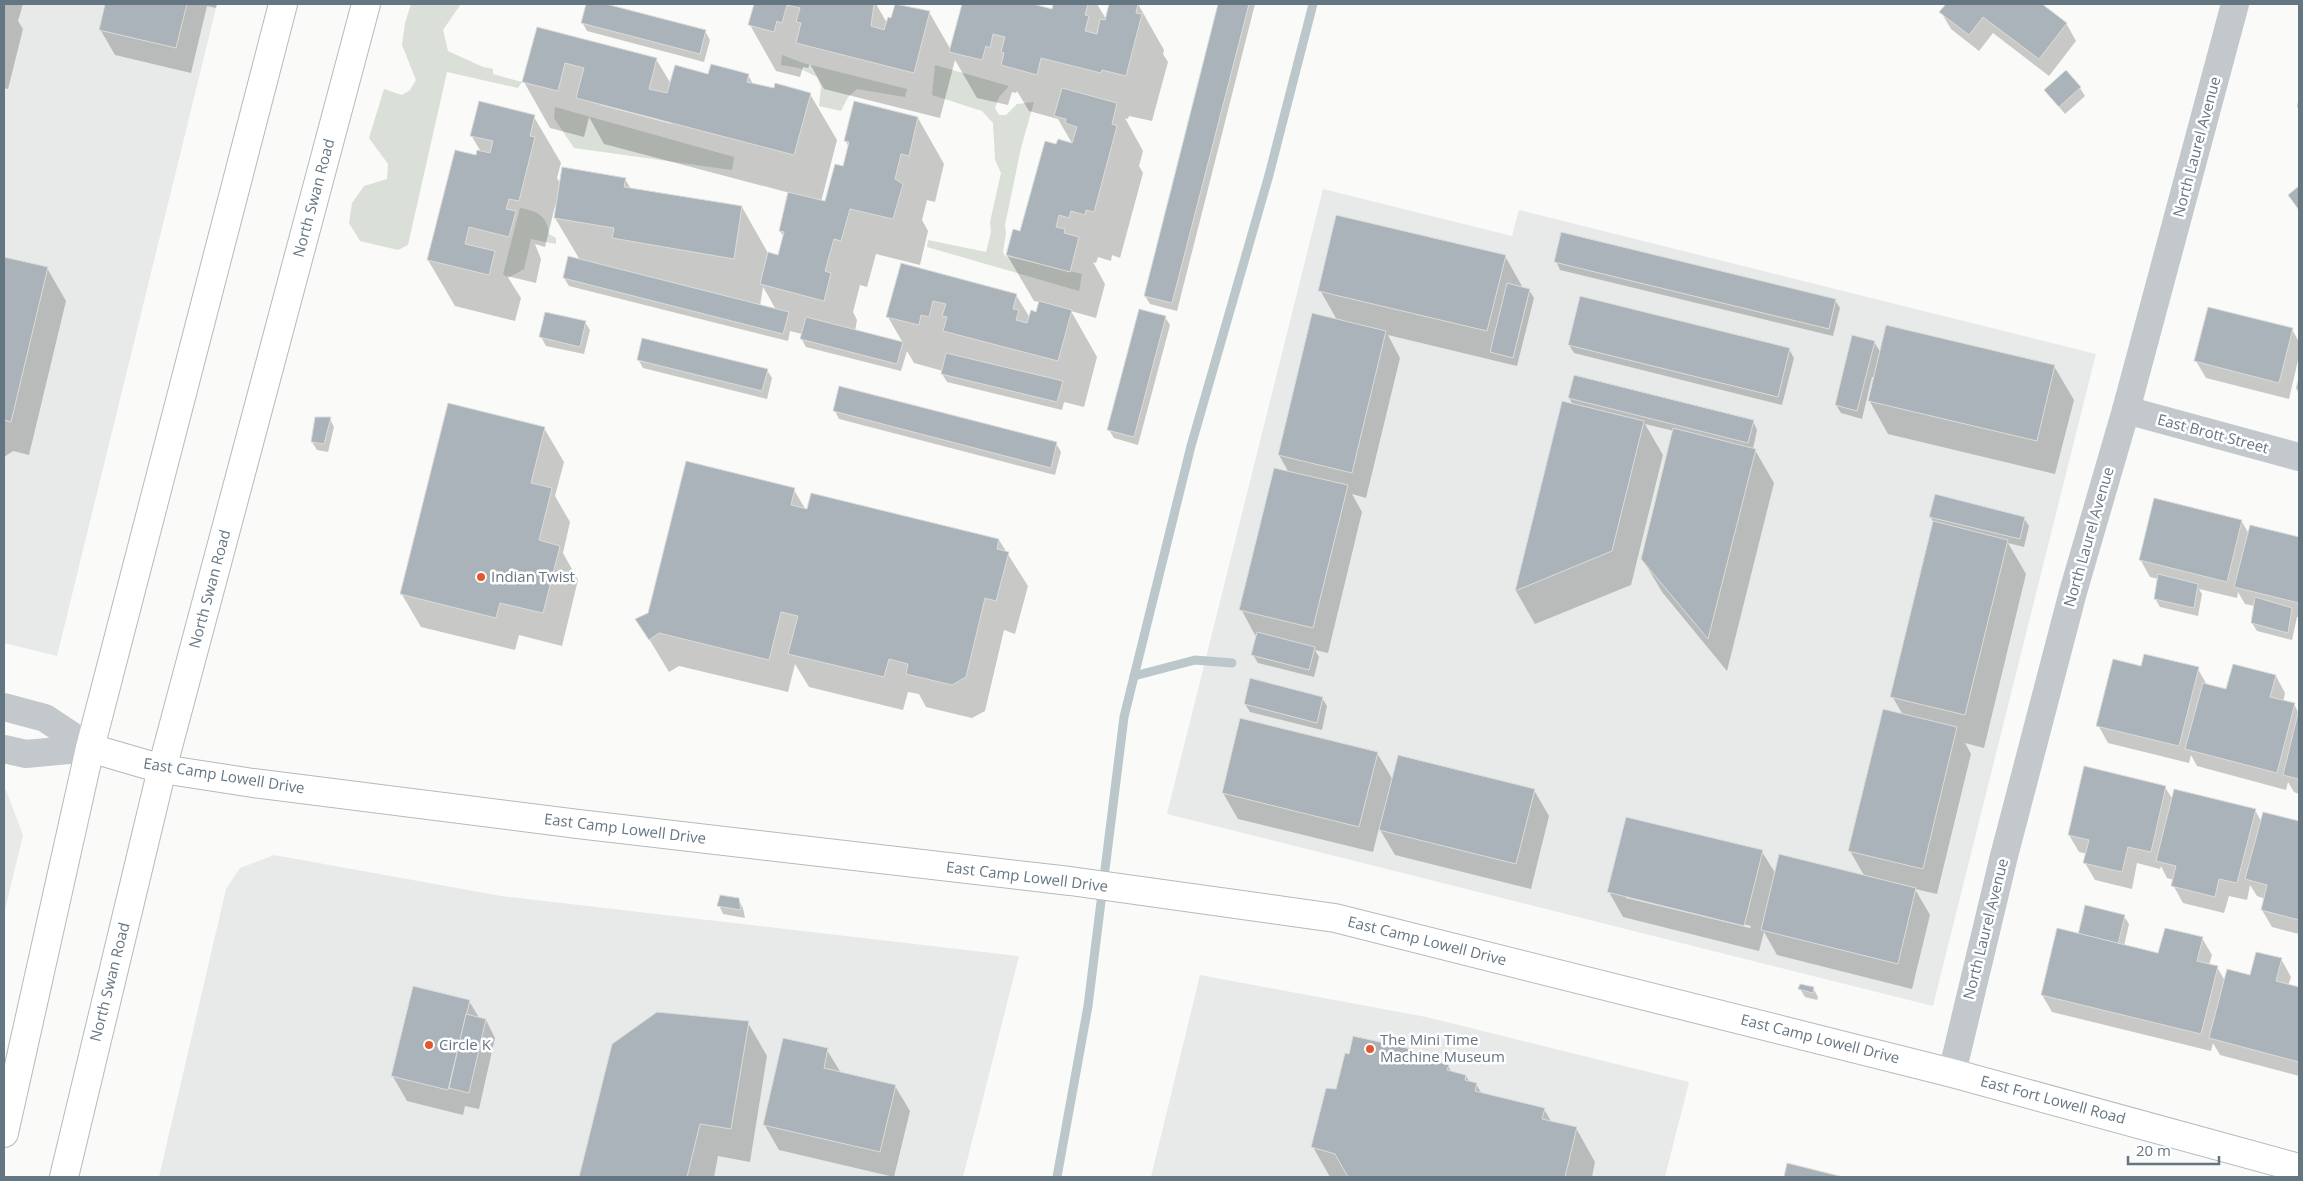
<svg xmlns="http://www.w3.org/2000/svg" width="2303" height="1181" font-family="'Open Sans',sans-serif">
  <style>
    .built { fill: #e8e9e9 }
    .green { fill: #dadfd7 }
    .shadow { fill: #0003; fill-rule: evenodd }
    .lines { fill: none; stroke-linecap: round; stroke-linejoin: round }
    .stream { stroke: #bbc7cb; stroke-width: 9 }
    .building { fill: #aab3b9; stroke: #dcdcda }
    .major-casing { stroke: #b5babe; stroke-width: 30 }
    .minor { stroke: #c3c8cc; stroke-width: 28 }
    .major { stroke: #fff; stroke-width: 28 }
    .poi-dot { fill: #e4572e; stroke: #fff; stroke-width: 2 }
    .labels { text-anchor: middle; stroke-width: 5; stroke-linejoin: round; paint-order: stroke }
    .street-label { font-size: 15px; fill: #657683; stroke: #fff }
    .poi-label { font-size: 15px; fill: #657683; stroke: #fff; text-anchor: start }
  </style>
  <rect width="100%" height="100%" fill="#fafaf8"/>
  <g class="built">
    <polygon points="4,4 217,4 57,656 4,643"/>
    <polygon points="1323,189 1512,236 1519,210 2096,354 1933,1006 1167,814"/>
    <polygon points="4,789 6,790 23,835 4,914"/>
    <polygon points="274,855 501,896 1019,956 963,1177 159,1177 226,889 240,868"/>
    <polygon points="1200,975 1426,1017 1689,1082 1665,1177 1151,1177"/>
  </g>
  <g class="green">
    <polygon points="411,4 461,4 443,30 448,51 483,67 493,69 493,74 522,82 518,88 447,72 408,245 398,250 360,241 349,223 352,203 364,186 387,179 388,164 369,138 384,89 402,95 410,90 416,80 402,45 405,23"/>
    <polygon points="782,55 803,63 907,89 905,97 857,89 848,97 841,111 819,106 821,87 817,77 799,68 781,65"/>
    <polygon points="935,65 1009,86 999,97 995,108 999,115 1006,115 1017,104 1034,102 1021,148 1005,225 1006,233 1003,252 1005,256 1082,274 1079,291 927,247 928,240 986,252 991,232 990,222 1001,173 995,160 993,123 982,111 932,95"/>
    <polygon points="555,107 734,157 732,170 574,148 554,118"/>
    <path d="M520,208c18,3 27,8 29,26l7,4v6l-25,-5 -7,30 -16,9 -5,-4z"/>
  </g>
  <g class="shadow">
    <polygon points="4,4 23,4 18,21 23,29 8,89 4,88"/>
    <polygon points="106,4 217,4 216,8 207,6 191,73 115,55 100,29"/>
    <polygon points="587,4 602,4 705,31 710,40 704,62 587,31 582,22"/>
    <path d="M755,4h121l11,19 5,-4 4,-15 33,8 22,38 12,-46h65l25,6 2,-6h42l9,15 4,-15h28l26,46 -1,4 5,8 -16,59 -23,-5 -1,3 -3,-1 18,33 -4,15 4,7 -23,85 -8,-3 -1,6 -13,-4 -2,6 -3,-1 12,22 -9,34 -25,-7 26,46 -13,50 -20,-5 -2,8 -115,-28 -5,-8 1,-3 -29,-8 -7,-12 -6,20 -95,-24 -5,-9 1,-4 -12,-3 -2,10 -219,-55 -5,-8 16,-18 -25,-42 2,-12h-2l-10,41 -10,-3 6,15 -5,24 -29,-7 14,22 -6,23 -60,-15 -27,-46 53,-108 -10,-17 63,-18 27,46 -4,15 4,7 64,-6 6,10 111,18 26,46 11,3 5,-19 -4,-6 10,-38 -186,-49 -15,-27 -5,20 -34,-9 -26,-46 13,-54 119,31 15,25 38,-9h39l5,9 22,6 35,4 27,46 -16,62 5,1 18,-36 5,-20 -4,-7 73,-22 26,46 -9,38 -8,-2 -5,20 6,11 -8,34 -44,-11 -9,33 -7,-2 -7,27 4,8 -2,11 48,12 -15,-26 13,-53 115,31 14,23 7,-5 3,-11 -6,-1 -27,-46 14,-23 36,-86 16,-1 -15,-26 -29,-8 -12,-20 -1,2 -4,-1 -4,13 -31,-7 -22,-38 -15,58 -116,-29 -14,-25 -2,4 -5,-1 -3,10 -24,-6 -26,-46zM600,103l69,18 3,3 -72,-19zM763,287l7,12 6,11 -16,-4z"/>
    <polygon points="1219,4 1255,4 1177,311 1150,304 1145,296"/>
    <polygon points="1947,4 2040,4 2066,23 2076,41 2049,76 1993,33 1979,51 1951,29 1941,12"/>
    <polygon points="2080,88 2085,96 2065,114 2045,90"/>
    <polygon points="2299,98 2299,110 2297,106"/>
    <polygon points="1505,256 1523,288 1529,290 1534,298 1517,366 1388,335 1400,358 1366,498 1352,494 1362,512 1328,653 1315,650 1319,657 1314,677 1258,663 1253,655 1258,636 1255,635 1241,609 1289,473 1279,455 1337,320 1320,290"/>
    <polygon points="4,258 47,268 66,301 29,455 13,451 4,457"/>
    <polygon points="1556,261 1835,300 1840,308 1833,336 1560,270"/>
    <polygon points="1165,317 1170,325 1138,445 1114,438 1109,430"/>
    <polygon points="585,322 590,330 584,354 546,346 541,337"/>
    <polygon points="2292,329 2299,342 2299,356 2289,399 2206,378 2196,361"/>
    <polygon points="1874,342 1881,353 2054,366 2074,400 2055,474 1888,434 1869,400 1875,377 1872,377 1862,419 1841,413 1836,405"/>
    <polygon points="1569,345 1789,349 1794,358 1782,405 1574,353"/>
    <polygon points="638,359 767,370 772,378 767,399 643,368"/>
    <polygon points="2299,377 2299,393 2296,388"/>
    <polygon points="1569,398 1753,421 1757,430 1753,449 1755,450 1774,483 1727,671 1662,592 1642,558 1674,431 1645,424 1663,455 1631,585 1535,624 1516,591 1562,402 1573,405"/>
    <polygon points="835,411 1056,443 1061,452 1055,475 839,419"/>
    <polygon points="316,418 330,419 334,427 328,452 317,450 312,442"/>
    <polygon points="544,428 564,462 555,496 570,522 563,553 578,580 562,646 519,635 515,650 421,627 401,593"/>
    <polygon points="794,490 806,510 999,540 1028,586 1015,634 1004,630 985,711 972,718 926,707 919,694 908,692 903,710 809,687 795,664 788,692 679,666 669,672 637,619 649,614"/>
    <path d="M1930,516l94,2 5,8 -5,21 -16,-4 18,31 -42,174 -19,-5 6,11 -34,140 -22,-5 15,26 -18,74 -135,-34 -13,-23 -5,19 -136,-34 -14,-25 153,-40 14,22 89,3 -15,-26 53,-136 -11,-19 42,-173zM1626,895l125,31 -1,2 -124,-30z"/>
    <polygon points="2242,522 2249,534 2251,526 2299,538 2299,617 2297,617 2292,640 2257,631 2252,623 2255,606 2245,604 2238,592 2237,598 2199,589 2202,594 2198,616 2160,607 2155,598 2159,579 2150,577 2140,559"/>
    <polygon points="2142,668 2198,669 2207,685 2227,690 2276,676 2285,693 2283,702 2294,704 2299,714 2299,794 2294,792 2288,782 2286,790 2197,766 2191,755 2189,763 2108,743 2098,725"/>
    <polygon points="1322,698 1327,706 1322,730 1250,712 1245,704"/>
    <polygon points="1377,753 1393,780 1534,790 1549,816 1531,889 1395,855 1379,828 1373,852 1238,819 1223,793"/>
    <polygon points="2165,787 2173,800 2255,810 2261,821 2263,813 2299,822 2299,934 2272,927 2262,910 2265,899 2257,896 2250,885 2247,900 2229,896 2224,913 2183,903 2173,885 2174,880 2167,878 2161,866 2160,869 2137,863 2132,889 2095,880 2085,863 2087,854 2079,852 2069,835"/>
    <polygon points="738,899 743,908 745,918 723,914 719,905"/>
    <polygon points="2124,916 2129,924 2124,946 2159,955 2202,938 2212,955 2209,965 2217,967 2225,981 2251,976 2281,959 2291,977 2288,986 2299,989 2299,1076 2220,1055 2213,1043 2211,1051 2052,1012 2042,995 2079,935"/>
    <polygon points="1813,988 1818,997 1817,1000 1805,997 1800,989"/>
    <polygon points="469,1001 480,1019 486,1020 495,1038 479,1109 465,1106 463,1115 407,1101 392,1075"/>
    <polygon points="748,1023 767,1056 750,1162 718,1156 714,1177 580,1177 613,1045"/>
    <polygon points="827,1050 841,1073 895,1086 910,1111 894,1177 779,1150 764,1124"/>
    <polygon points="1410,1051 1415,1058 1448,1066 1452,1073 1466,1076 1470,1083 1476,1084 1482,1094 1544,1109 1552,1123 1576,1128 1595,1162 1592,1177 1330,1177 1313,1147 1337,1091"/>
    <polygon points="1788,1165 1837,1177 1785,1177"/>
  </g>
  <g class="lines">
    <g class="stream">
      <polyline points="1134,676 1195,660 1232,663"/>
      <polyline points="1057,1177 1088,1006 1124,717 1191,446 1269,175 1313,4"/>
    </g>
  </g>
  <g class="building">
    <polygon points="105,4 187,4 176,48 99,30"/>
    <polygon points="586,4 606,4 706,30 700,54 581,23"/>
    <polygon points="754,4 874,4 871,26 884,30 888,17 891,18 895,4 930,11 914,73 796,43 801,23 796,22 800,8 787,5 782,23 777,21 774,32 748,25"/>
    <polygon points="962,4 1033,4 1052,9 1053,4 1088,4 1085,15 1089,16 1085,31 1097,34 1100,19 1105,20 1109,4 1138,4 1136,13 1142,14 1126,76 1102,70 1101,73 1041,58 1037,75 1001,65 1004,53 1001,52 1005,37 993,34 990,48 986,46 982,60 949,52"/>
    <polygon points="1218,4 1249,4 1172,303 1144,296"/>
    <polygon points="1946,4 2042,4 2067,23 2039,59 1983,17 1969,35 1939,12"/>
    <polygon points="537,27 657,58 649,89 667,93 675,65 708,74 711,64 749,74 747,82 774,88 775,83 811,93 794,155 576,98 584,68 565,63 558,91 522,82"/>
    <polygon points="2066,70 2081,87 2059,107 2044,90"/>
    <polygon points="1062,88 1117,103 1112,124 1117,126 1094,212 1086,210 1085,215 1071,211 1069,218 1059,215 1056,227 1065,229 1064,233 1079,237 1070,272 1006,255 1013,229 1020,231 1045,141 1056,144 1058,139 1072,143 1077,127 1065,123 1066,119 1054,116"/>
    <polygon points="479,101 535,115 530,136 535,137 519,201 509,199 506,209 516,211 509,237 469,227 465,244 495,251 489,275 427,260 455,150 476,155 477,150 490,153 493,141 470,136"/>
    <polygon points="854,101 918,117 909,156 901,154 895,179 903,184 893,219 850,209 841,241 834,239 825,271 831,273 824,301 760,284 768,252 778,255 784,232 779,231 788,192 825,201 835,164 843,166 849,142 844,141"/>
    <polygon points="562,167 626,178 624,187 742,206 734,259 612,238 614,228 554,218"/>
    <polygon points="2299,186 2299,210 2288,195"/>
    <polygon points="1336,215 1506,255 1487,331 1318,291"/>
    <polygon points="1561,232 1836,299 1829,329 1554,262"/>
    <polygon points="568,256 789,312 783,334 563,278"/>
    <polygon points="4,257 48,267 11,422 4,420"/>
    <polygon points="901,263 1017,294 1013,309 1019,310 1016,320 1027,323 1031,310 1036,312 1039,301 1072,310 1058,361 943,331 947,317 942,316 946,304 933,301 929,317 921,315 919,325 886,317"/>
    <polygon points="1507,283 1530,289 1513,358 1490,352"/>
    <polygon points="1580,296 1790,348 1778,397 1568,345"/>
    <polygon points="2208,307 2293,328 2279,383 2194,361"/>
    <polygon points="1139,309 1166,316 1134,437 1107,430"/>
    <polygon points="545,312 586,321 580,347 539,337"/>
    <polygon points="1312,313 1386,331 1352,473 1278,455"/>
    <polygon points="806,317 903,342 897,364 800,339"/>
    <polygon points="1886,325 2055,365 2037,441 1868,401"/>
    <polygon points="1852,335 1875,341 1857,411 1835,405"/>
    <polygon points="642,338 768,369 762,391 637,360"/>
    <polygon points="946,353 1063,381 1057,402 941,374"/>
    <polygon points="1574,375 1754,420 1748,443 1568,398"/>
    <polygon points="839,386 1057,442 1051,468 833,411"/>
    <polygon points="1562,401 1644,421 1612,551 1515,591"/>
    <polygon points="448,403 545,427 531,483 552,488 539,540 560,546 543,613 500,603 496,618 400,594"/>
    <polygon points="315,417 331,417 324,444 311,442"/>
    <polygon points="1673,428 1756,449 1708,639 1641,559"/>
    <polygon points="686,461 795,488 791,505 807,509 811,493 999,539 997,549 1009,552 996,601 985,598 966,677 952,685 906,674 908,664 889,659 884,677 788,654 798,616 781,612 769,660 659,633 649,640 635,619 648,613"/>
    <polygon points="1274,468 1348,485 1313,628 1239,610"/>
    <polygon points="1935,494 2025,517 2020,539 1929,517"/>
    <polygon points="2154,498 2242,520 2227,582 2139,560"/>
    <polygon points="1933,521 2008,540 1965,715 1890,697"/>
    <polygon points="2250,525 2299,537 2299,603 2234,587"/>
    <polygon points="2158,574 2198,584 2194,608 2154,599"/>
    <polygon points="2255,597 2292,608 2288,633 2251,623"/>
    <polygon points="1257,632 1315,647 1309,670 1251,655"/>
    <polygon points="2144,654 2199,667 2179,746 2096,726 2113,659 2141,666"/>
    <polygon points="2233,664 2276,675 2270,697 2295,703 2277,773 2185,749 2203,683 2226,689"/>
    <polygon points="1250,678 1323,697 1317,723 1244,704"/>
    <polygon points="1883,709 1957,727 1923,869 1848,851"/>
    <polygon points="2299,709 2299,779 2283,775"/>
    <polygon points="1240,718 1378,752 1359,827 1222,793"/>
    <polygon points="1398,755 1535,789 1516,864 1379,830"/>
    <polygon points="2084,766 2166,786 2151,852 2128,847 2122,872 2083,863 2089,840 2068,835"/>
    <polygon points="2174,789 2256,809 2237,883 2219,879 2215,897 2171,886 2176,866 2156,861"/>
    <polygon points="2263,812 2299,821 2299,920 2261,910 2267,885 2245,879"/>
    <polygon points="1626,817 1763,850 1744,926 1607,892"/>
    <polygon points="1779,854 1916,888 1898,964 1761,930"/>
    <polygon points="720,895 739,898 741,910 717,906"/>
    <polygon points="2085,905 2125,915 2118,944 2078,935"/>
    <polygon points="2057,928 2158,953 2165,928 2203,937 2197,961 2218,966 2201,1034 2041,995"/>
    <polygon points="2256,952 2282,958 2276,981 2299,987 2299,1062 2209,1038 2227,969 2250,975"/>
    <polygon points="1800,984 1814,987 1813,993 1798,989"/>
    <polygon points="413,986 470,1000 448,1090 391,1076"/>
    <polygon points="657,1012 749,1021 731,1129 700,1124 687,1177 579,1177 612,1044"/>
    <polygon points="466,1014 486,1019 469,1093 449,1088"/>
    <polygon points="1353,1036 1411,1049 1410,1055 1449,1065 1447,1070 1466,1075 1465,1080 1477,1083 1475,1091 1545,1108 1542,1119 1577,1127 1565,1177 1348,1177 1335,1154 1311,1147 1326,1088 1336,1089 1345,1053 1349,1054"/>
    <polygon points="783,1038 828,1048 824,1068 896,1085 880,1152 763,1125"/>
    <polygon points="1787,1163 1843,1177 1784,1177"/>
  </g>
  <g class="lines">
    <defs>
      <g id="major">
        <polyline points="90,748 162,769 253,783 578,824 1070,881 1335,918 1952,1073 2299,1168"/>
        <polyline points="4,1133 90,748 283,4"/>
        <polyline points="64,1177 162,769 366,4"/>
      </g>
    </defs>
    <use href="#major" class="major-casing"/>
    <g class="minor">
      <polyline points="2126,410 2299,457"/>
      <polyline points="4,707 45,718 90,748"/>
      <polyline points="4,749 26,754 90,748"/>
      <polyline points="1952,1073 2004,856 2073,592 2126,410 2235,4"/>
    </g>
    <use href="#major" class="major"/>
  </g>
  <g class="poi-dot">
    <circle cx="481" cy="577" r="5"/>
    <circle cx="429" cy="1045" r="5"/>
    <circle cx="1370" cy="1049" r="5"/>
  </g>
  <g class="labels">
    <g class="street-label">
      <text transform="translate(2197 147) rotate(-75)" y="5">North Laurel Avenue</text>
      <text transform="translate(314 198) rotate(-75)" y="5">North Swan Road</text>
      <text transform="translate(2213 434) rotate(15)" y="5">East Brott Street</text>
      <text transform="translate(2089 537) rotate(-74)" y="5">North Laurel Avenue</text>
      <text transform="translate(210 589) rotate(-75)" y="5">North Swan Road</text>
      <text transform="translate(224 776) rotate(9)" y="5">East Camp Lowell Drive</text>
      <text transform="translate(625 829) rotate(7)" y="5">East Camp Lowell Drive</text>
      <text transform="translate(1027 877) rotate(7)" y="5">East Camp Lowell Drive</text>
      <text transform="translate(1986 929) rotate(-76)" y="5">North Laurel Avenue</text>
      <text transform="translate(1427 941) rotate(14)" y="5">East Camp Lowell Drive</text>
      <text transform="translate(110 982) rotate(-76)" y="5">North Swan Road</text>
      <text transform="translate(1820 1039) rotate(14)" y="5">East Camp Lowell Drive</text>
      <text transform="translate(2053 1100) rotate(15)" y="5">East Fort Lowell Road</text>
    </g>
    <g class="poi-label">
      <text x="491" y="582">Indian Twist</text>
      <text x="1380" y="1045">The Mini Time<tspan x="1380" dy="17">Machine Museum</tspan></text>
      <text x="439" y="1050">Circle K</text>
    </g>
  </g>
  <rect width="2303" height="1181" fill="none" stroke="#657683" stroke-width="10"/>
  <path d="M2128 1156v8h91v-8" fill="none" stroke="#657683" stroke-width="2.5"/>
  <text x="2136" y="1156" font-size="15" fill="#657683" stroke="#ffffff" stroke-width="4" paint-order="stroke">20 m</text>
</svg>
